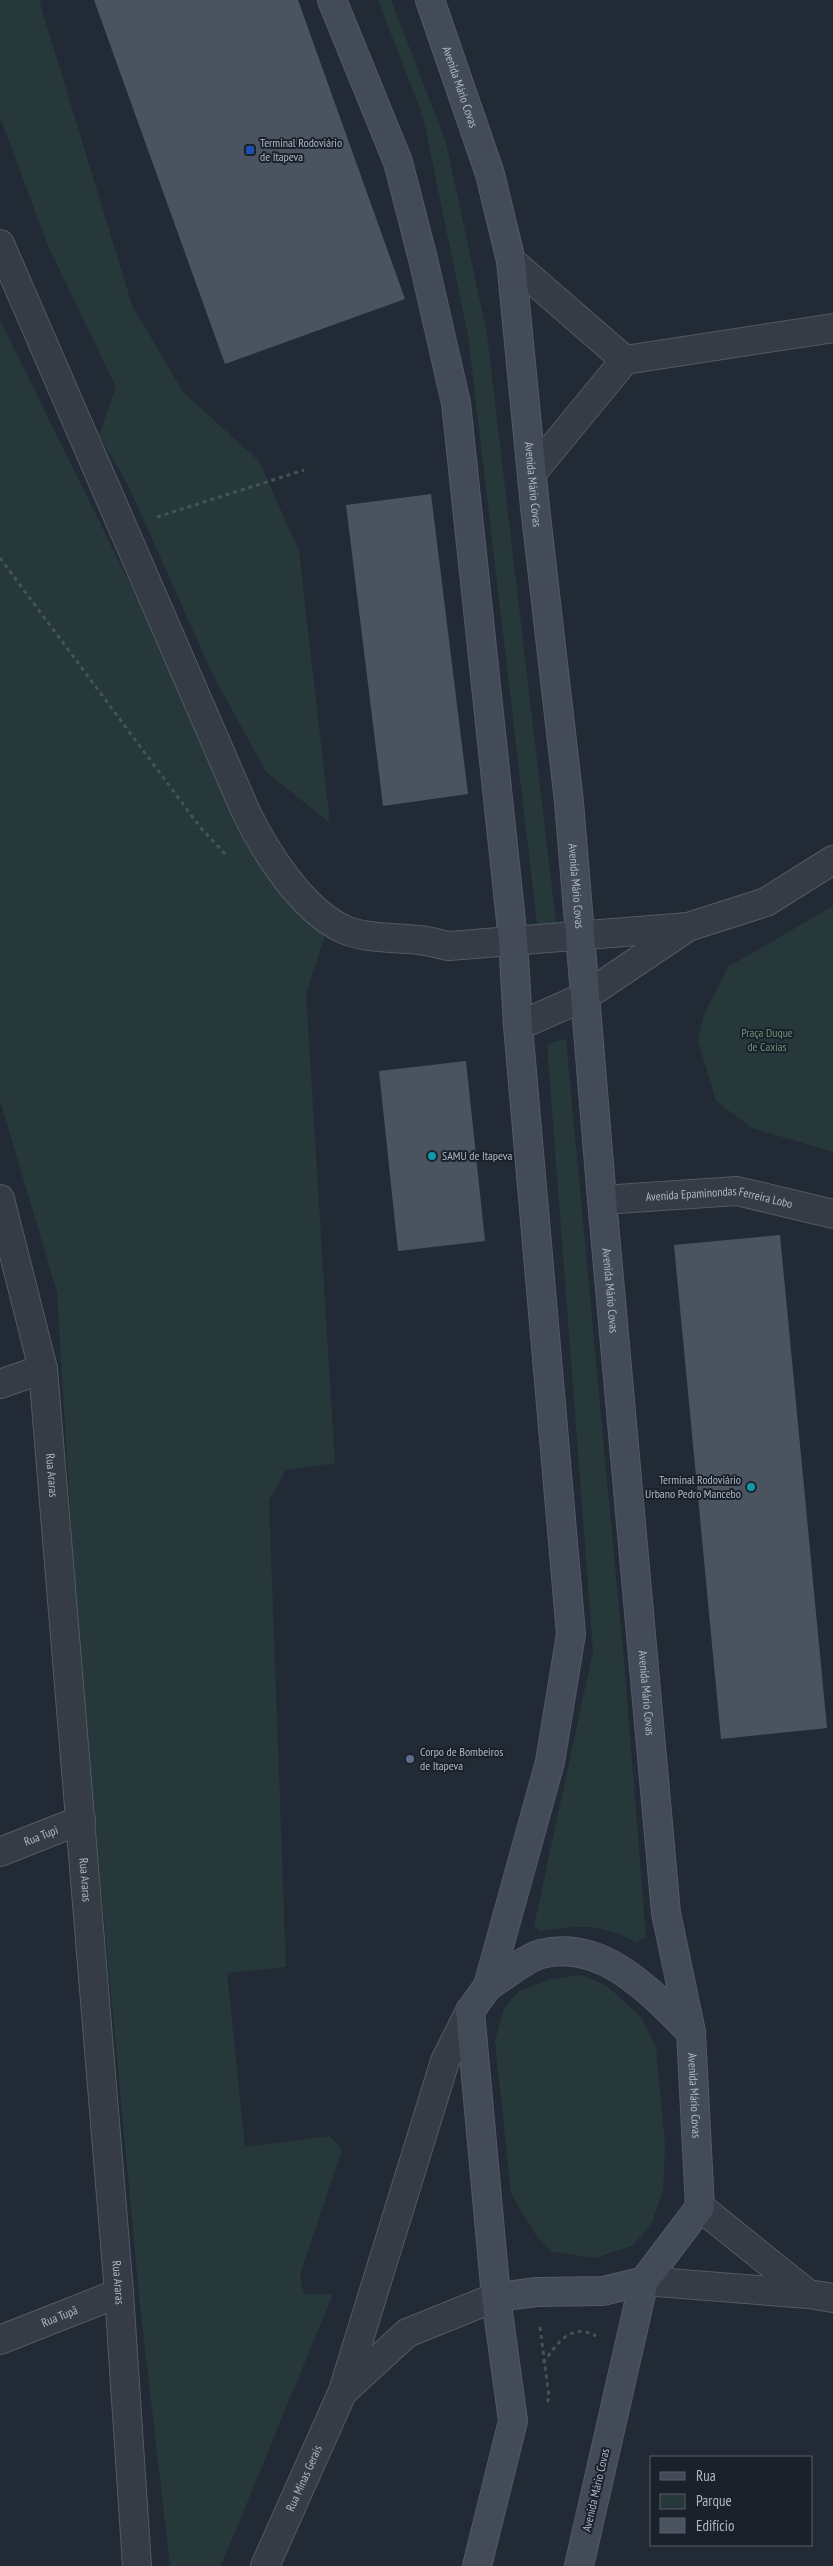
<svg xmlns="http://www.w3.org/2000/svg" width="833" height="2566" font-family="'PT Sans Narrow',sans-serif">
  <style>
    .green { fill: #263839 }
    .building { fill: #4a5461 }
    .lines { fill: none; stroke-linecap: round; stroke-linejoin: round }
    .street-casing { stroke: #525a64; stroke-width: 30 }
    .secondary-casing { stroke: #525a64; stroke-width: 30 }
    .path { stroke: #435456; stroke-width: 3; stroke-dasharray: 4 4; stroke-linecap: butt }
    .street { stroke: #353c46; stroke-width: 28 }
    .secondary { stroke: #434b59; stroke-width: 28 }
    .transit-dot { fill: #1a4fb4; stroke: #1a212b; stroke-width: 2 }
    .culture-dot { fill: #0f9aa8; stroke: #1a212b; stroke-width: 2 }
    .service-dot { fill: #5c6f8a; stroke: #1a212b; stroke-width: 2 }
    .labels { text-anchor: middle; stroke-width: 4; stroke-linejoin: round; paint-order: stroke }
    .street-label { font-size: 12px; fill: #afb7c3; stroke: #1a212b }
    .poi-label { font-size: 12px; fill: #afb7c3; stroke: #1a212b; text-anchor: start }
    .park-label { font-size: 12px; fill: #699172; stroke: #1a212b }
  </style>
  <rect width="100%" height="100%" fill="#222a35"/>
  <g class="green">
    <polygon points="0,0 39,0 132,305 183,392 259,461 299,551 330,823 266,772 212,673 129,487 99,435 116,387 48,246 0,117"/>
    <polygon points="378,0 391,0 446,142 487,334 557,931 538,932 468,335 423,117"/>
    <polygon points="0,320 267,862 327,930 306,994 335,1463 286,1470 269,1500 286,1967 227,1973 245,2147 330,2136 342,2150 300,2275 304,2294 333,2294 221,2566 170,2566 140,2305 78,1641 57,1292 0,1101"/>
    <polygon points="833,906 833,1152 752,1128 716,1101 698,1041 704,1014 728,967"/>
    <path d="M566,1039l59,634 21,263 -10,7c-35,-21 -57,-17 -96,-12l-6,-5 59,-275 -46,-607z"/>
    <polygon points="581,1975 606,1985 642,2018 656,2047 665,2146 663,2191 651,2225 632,2246 595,2258 552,2252 537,2237 511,2194 495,2041 504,2008 519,1991 551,1979"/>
  </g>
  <g class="building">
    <polygon points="94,0 298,0 405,299 225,364"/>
    <polygon points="431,494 468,794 383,806 346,505"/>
    <polygon points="466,1061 485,1241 398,1251 379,1071"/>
    <polygon points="780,1235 827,1728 721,1739 674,1245"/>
  </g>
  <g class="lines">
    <defs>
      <g id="street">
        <path d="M0,244l246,568c19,39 55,97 97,117 22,10 51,8 76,11 10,1 20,4 30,6l239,-19"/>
        <polyline points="511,261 625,360"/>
        <polyline points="532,473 625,360 833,328"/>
        <polyline points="518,1026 584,997 688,927 766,902 833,860"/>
        <path id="s1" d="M0,1199l43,170 76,924 18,273"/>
        <path id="s2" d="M602,1200l135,-9 96,23"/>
        <polyline points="0,1384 43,1369"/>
        <path id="s3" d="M0,1852l81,-32"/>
        <polyline points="700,2207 808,2294"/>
        <polyline points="644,2281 808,2294 833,2298"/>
        <path id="s4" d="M0,2340l119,-47"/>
        <polyline points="345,2390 407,2333 496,2297"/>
        <path id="s5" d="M265,2566l78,-175 102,-330 25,-50"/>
      </g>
      <g id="secondary">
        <polyline points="332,0 398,162 423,259 456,403 513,940 518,1026 571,1634 550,1762 488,1986 470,2011 496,2297 513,2421 477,2566"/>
        <path id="s6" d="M430,0l60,174 21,87 24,246 34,295 33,398 64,713 25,119 9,175 -56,74 -65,285"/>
        <path d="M488,1986c15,-9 38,-28 53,-32 62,-16 110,39 150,78"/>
        <polyline points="496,2297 537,2292 603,2291 644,2281"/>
      </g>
    </defs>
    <use href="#street" class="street-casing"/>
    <use href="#secondary" class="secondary-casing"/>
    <g class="path">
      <polyline points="157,517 304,470"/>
      <polyline points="0,558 200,827 228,857"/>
      <polyline points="540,2327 549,2397 547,2403"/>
      <path d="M543,2363c14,-19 27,-41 53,-27"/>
    </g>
    <use href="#street" class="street"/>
    <use href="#secondary" class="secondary"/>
  </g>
  <rect class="transit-dot" x="245" y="145" width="10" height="10" rx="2.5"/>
  <g class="culture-dot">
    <circle cx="432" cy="1156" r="5"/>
    <circle cx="751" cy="1487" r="5"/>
  </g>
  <circle class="service-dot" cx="410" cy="1759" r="5"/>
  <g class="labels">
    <g class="street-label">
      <text dy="4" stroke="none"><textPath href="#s6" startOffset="92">Avenida Mário Covas</textPath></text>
      <text dy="4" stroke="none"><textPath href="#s6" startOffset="498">Avenida Mário Covas</textPath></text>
      <text dy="4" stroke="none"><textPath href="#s6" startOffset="902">Avenida Mário Covas</textPath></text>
      <text dy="4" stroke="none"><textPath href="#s2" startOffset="118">Avenida Epaminondas Ferreira Lobo</textPath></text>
      <text dy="4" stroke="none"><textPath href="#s6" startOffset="1308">Avenida Mário Covas</textPath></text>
      <text dy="4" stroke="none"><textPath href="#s1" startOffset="282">Rua Araras</textPath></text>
      <text dy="4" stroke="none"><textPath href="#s6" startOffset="1712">Avenida Mário Covas</textPath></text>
      <text dy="4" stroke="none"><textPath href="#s3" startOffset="44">Rua Tupi</textPath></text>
      <text dy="4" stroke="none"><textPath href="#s1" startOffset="688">Rua Araras</textPath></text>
      <text dy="4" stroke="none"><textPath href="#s6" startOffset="2118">Avenida Mário Covas</textPath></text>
      <text dy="4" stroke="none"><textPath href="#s1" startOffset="1092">Rua Araras</textPath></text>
      <text dy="4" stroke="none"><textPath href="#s4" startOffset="64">Rua Tupã</textPath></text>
      <text dy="4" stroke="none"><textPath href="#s5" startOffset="96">Rua Minas Gerais</textPath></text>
      <text transform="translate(596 2490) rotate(-77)" y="4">Avenida Mário Covas</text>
    </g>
    <g class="poi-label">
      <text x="260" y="147">Terminal Rodoviário<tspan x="260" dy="14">de Itapeva</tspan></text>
      <text x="442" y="1160">SAMU de Itapeva</text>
      <text x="741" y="1484" text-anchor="end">Terminal Rodoviário<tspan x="741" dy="14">Urbano Pedro Mancebo</tspan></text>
      <text x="420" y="1756">Corpo de Bombeiros<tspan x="420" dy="14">de Itapeva</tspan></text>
    </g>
    <g class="park-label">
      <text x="767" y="1037">Praça Duque<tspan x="767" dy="14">de Caxias</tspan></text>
    </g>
  </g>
  <rect x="650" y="2456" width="162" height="90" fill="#1a212b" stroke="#565d68"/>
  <rect x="660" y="2472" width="25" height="8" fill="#434b59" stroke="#565d68"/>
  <text x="696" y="2481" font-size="15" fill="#afb7c3">Rua</text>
  <rect x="660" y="2494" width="25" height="15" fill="#263839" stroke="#565d68"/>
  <text x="696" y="2506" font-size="15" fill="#afb7c3">Parque</text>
  <rect x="660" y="2518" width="25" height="15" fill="#4a5461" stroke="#565d68"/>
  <text x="696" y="2531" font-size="15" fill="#afb7c3">Edifício</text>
</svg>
